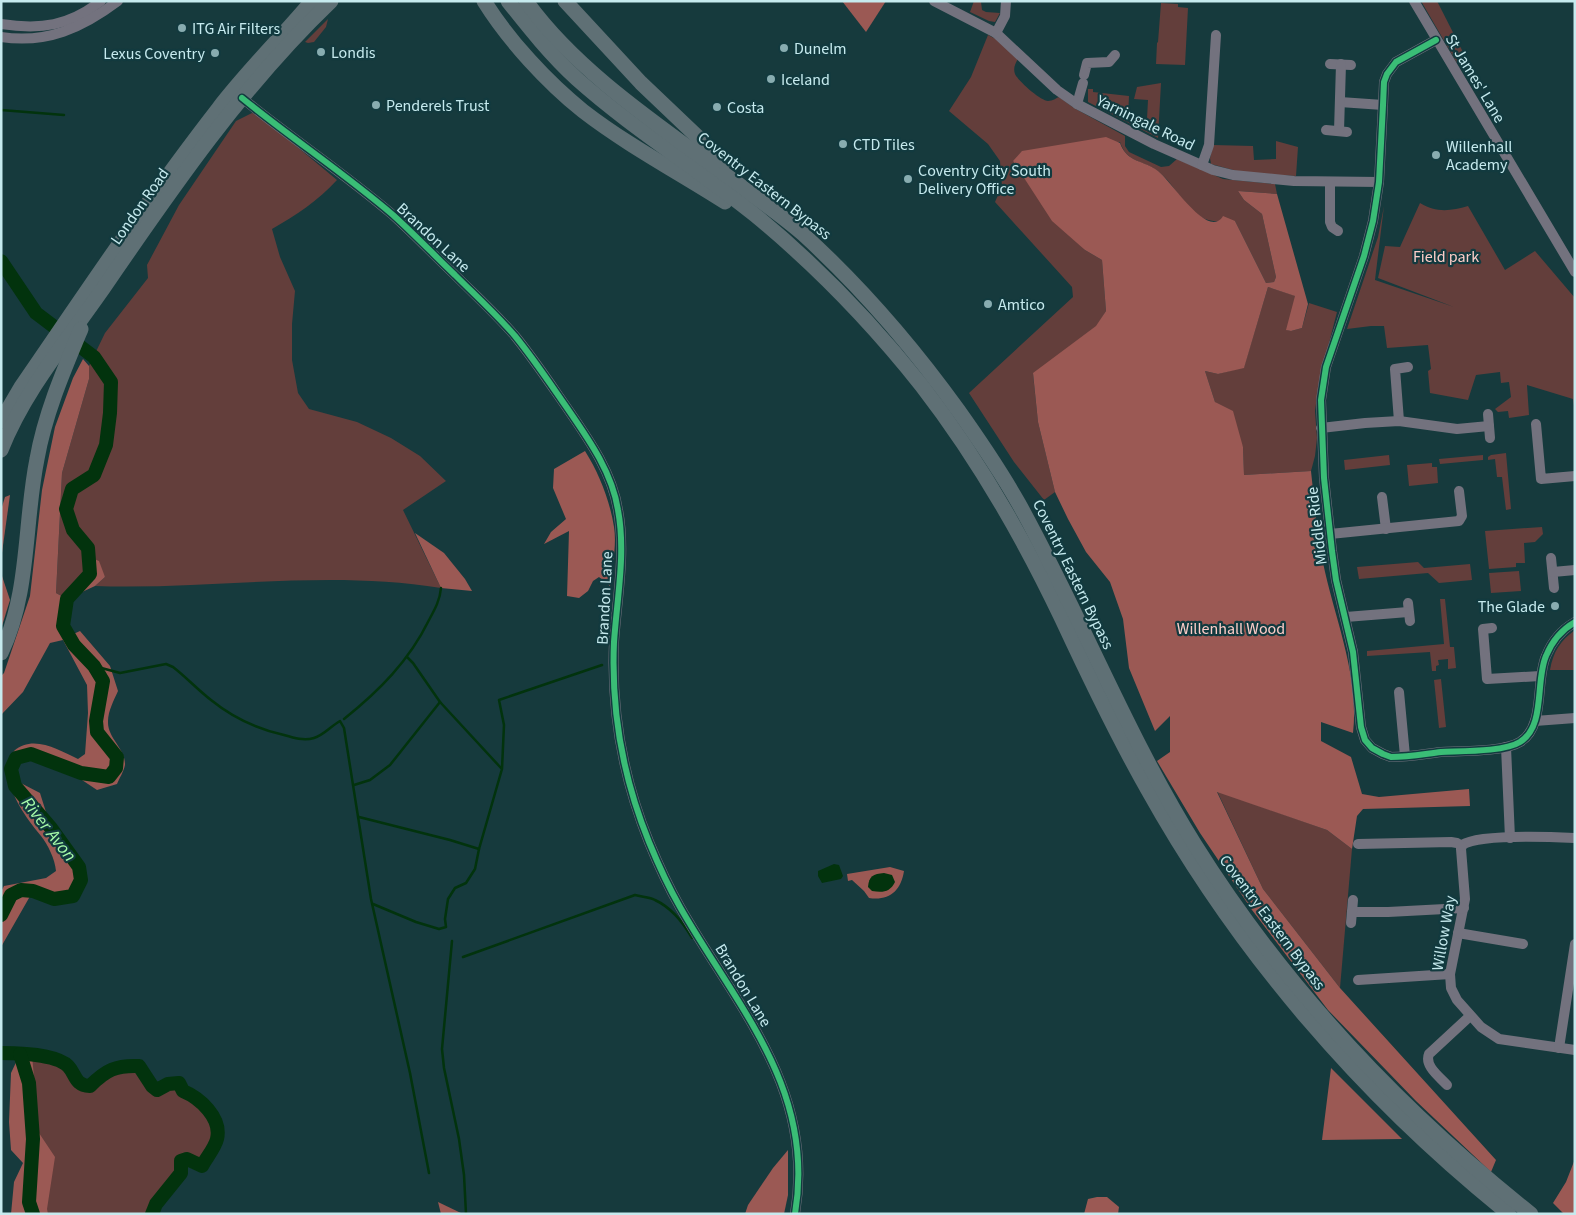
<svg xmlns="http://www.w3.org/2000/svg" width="1576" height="1215" font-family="'Source Sans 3',sans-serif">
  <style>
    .green { fill: #633e3b }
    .forest { fill: #9b5954 }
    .water { fill: #02330d }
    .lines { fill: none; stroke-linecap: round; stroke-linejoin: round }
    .stream { stroke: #02330d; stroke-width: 2.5 }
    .river { stroke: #02330d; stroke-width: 14 }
    .minor { stroke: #73727e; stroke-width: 10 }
    .highway { stroke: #5f7075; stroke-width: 15 }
    .cycleway-casing { stroke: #123a3f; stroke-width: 9 }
    .cycleway { stroke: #3abd76; stroke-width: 6 }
    .poi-dot { fill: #88acb0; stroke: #123a3f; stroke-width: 2 }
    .labels { text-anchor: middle; stroke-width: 4.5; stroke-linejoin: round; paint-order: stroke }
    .poi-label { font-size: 16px; fill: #c6eaee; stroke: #123a3f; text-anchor: start }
    .street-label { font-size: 16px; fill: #c6eaee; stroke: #123a3f }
    .park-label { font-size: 16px; fill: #fdcdc8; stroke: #123a3f }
    .water-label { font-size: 18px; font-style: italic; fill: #a7fcaa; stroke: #123a3f }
  </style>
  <rect width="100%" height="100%" fill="#163a3d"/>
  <g class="green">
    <polygon points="974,1 981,2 982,10 986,12 1000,13 995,22 989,21 970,12"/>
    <polygon points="1421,1 1437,1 1466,58 1457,63"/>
    <polygon points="1161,3 1178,4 1178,7 1188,8 1185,65 1156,64 1157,43 1158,42"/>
    <polygon points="328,19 326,27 314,42 308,43 305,42"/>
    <path d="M988,35l10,5 20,19c-3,5 -5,9 -3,15 3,7 26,27 33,27 5,0 8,-3 11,-4l15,11 51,28v10l4,6 32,15 8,-1 8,-7 46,20 52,5 2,10 -39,-3 6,9 18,14 14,63 -2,5 -8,1 -31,-62c-13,0 -23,2 -34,-4 -16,-9 -27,-33 -42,-45 -14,-12 -32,-8 -39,-30l-107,19 72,89 17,10 4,51 -9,15 -64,48 5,48 17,70 -11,8 -30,-38 -45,-69 104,-96 -1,-10 -77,-85 7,-16 -2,-25 -12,-17 -39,-33 22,-34z"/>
    <polygon points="1161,83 1158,138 1088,102 1088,89 1093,89 1093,92 1129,96 1128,118 1147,119 1148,100 1134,99 1137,87"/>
    <path d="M252,113l7,2 78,65c-19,21 -41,35 -65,49l8,28 15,34 -3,33v36l6,33 11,16 48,13 34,16 29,18 26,25 -43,29 38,78c-115,-19 -231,2 -346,-2l10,-9 -16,-20v18l-22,24 -11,-6 6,-120 27,-94v-13l16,-33 43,-55 -1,-13 32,-60 57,-84z"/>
    <polygon points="1276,141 1298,147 1296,176 1244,173 1211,164 1210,158 1213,145 1253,146 1254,160 1276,159"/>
    <path d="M1420,203c16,10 31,8 48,3l37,64 30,-19 40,47v114l-2,-13 -46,-14 2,30 -20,3 -1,-7 -10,1 -3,-3 16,-12 -2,-15 -8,1 -1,-11 -24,3 -8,25 -38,-7 -2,-22 3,-2 -3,-24 -41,3 -3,-22h-13l-24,3 31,-92 6,-31 -9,74 79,27 -76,-29 7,-32 15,1z"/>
    <polygon points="1268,287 1296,296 1287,330 1291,331 1302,328 1309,303 1337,312 1319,382 1315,411 1317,438 1315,456 1311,471 1244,475 1243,447 1215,402 1205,371 1218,374 1244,367"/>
    <polygon points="1506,453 1511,509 1506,510 1502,477 1497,477 1495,459 1488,460 1488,457 1491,455"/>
    <polygon points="1389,455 1390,465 1345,470 1344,460"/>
    <polygon points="1483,455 1483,460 1440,464 1439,459"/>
    <polygon points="1432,463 1432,467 1437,467 1438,483 1409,486 1407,465"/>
    <polygon points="1542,527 1543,534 1535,542 1524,543 1525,563 1516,563 1516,567 1489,569 1485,531"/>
    <polygon points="1418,562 1424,568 1470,564 1472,580 1439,583 1428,573 1359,579 1357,567"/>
    <polygon points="1519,571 1521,591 1491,593 1489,573"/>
    <polygon points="1440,599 1445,599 1450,647 1454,647 1456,668 1448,669 1448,659 1438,660 1439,665 1436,666 1436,671 1432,671 1430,652 1367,656 1367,651 1444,644"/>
    <path d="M1575,630v40h-25c3,-18 10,-29 25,-40z"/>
    <polygon points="1441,679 1446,727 1439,728 1434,680"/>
    <polygon points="1217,791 1327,830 1352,849 1340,988 1263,889"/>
    <path d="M20,1054c14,2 36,2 47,11 9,9 7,20 23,21 16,-16 26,-21 49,-20l13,20 5,4 11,-6 11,-1c4,8 7,8 14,13 13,8 28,25 24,42 -2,8 -11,21 -15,28l-15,-7 -6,2v12l-25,31 -4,10h-119z"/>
  </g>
  <g class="forest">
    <polygon points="842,1 886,1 866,32"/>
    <path d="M1106,137l14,6c7,20 24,17 38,28 12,9 44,59 60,50 2,-1 4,-3 5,-5l12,5 31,62 8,-1 2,-5 -14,-63 -18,-14 -6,-9 39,3 31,110 -6,24 -11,3 -5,-1 9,-34 -27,-9 -24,81 -26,6 -13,-3 10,31 18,9 10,36 1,28 67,-4c3,27 5,54 10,81 10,59 39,119 32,181l-32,-11v19l30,16 11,37 17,3 90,-8 1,17 -107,3 -6,7 -5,33 -25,-19 -110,-38 46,97 77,99 156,172 -5,12 -75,-71 -88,-91 -76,-100 -52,-77 -43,-72 13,-9v-36l-15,15 -26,-63 -6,-49 -13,-37 -24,-30 -18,-33 -13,-27 -17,-70 -5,-49 63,-47 10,-15 -4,-51 -17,-10 -33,-29 -39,-60 9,-10z"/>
    <path d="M83,359l6,7v13l-27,94 -6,120 11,6 22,-24v-18l10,4 6,16 -10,9 -28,13 -4,27 6,10 11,-5 30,35 8,25c-4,9 -10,20 -10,30 -1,17 18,28 17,44 -1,6 -6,14 -8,19l-20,6 -18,-12 -27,-10 -11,-9 -10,-5 -15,4 -5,11 2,10 27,14 11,35 28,39 2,13 -8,16 -19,3 -21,-8 -32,56v-55l3,-6 42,-8 10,-7c-1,-12 -8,-26 -15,-35 -20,-25 -41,-52 -27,-85 19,-17 45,-1 64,8l7,-5 3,-41 -1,-28 -24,-45 -13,3 -27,49 -22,23v-39l3,-3 26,-77 12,-106 13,-63 18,-49z"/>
    <path d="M585,451c14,22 25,50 29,76 3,19 -2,40 -4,59l-11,-9 -6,4 -5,10 -9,7 -12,-2 2,-65 -25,13 7,-12 15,-13 -13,-31 1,-19z"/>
    <polygon points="10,495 1,560 1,510 5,497"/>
    <polygon points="415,533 444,553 465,579 472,591 441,588"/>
    <polygon points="1,573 10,600 1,629"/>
    <path d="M890,867l14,4c-3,20 -15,30 -35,27l-5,-7 -12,-11 -4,1 -1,-7z"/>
    <polygon points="20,1054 32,1055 39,1133 55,1157 47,1209 48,1214 11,1214 14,1182 23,1163 11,1150 9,1122 11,1073"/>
    <polygon points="1331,1068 1402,1139 1322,1140"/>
    <polygon points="788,1150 788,1195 784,1214 745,1214 748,1205 773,1168"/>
    <polygon points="1575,1159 1575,1214 1564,1214 1553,1203 1566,1182"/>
    <polygon points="1097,1197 1107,1197 1119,1207 1118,1214 1084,1214 1088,1199"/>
    <polygon points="438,1202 463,1214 441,1214"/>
  </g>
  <g class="water">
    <polygon points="834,864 839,865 843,876 841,879 822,883 818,876 818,871"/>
    <path d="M884,873l8,2 3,7c-5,10 -12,11 -23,9l-4,-4c1,-11 5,-13 16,-14z"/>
  </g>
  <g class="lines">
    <g class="stream">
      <polyline points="1,110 64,115"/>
      <polyline points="407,657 413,663 440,702 501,768"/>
      <path d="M94,666l26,7 46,-9 7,3c13,10 25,23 38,33 21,17 46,29 73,35 10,3 20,6 30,3 10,-3 17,-12 26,-17l4,7 27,171 39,174 19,100"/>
      <path d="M344,719c35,-28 65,-58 85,-99 6,-11 11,-20 12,-32"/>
      <polyline points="354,785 370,780 390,765 440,702"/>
      <polyline points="359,817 450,840 479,849"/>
      <polyline points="373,904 416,922 439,929 446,927 445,919 448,899 455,888 466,883 475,869 479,849 502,769 504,725 499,700 602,665"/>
      <polyline points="452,941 442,1049 444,1068 459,1139 464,1175 466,1214"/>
      <path d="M463,957l172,-62c7,2 15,2 20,5 17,8 28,22 37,38"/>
    </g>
    <g class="river">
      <polyline points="1,261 36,313 94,357 111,382 110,413 106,445 94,475 72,489 66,509 73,530 88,548 90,574 67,599 63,626 74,645 94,666 103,681 96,721 97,732 117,757 116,768 109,777 81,773 31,754 16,758 11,769 15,786 51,828 79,867 81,880 73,896 54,899 33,891 21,890 11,895 1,915"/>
      <path d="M1,1053c16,0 55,1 67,13 8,8 6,19 22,20 16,-16 26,-21 49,-20l13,20 5,4 11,-6 11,-1 4,8c17,7 39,27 34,48 -2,9 -11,19 -15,27l-15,-7 -6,2v12l-25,31 -4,10"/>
      <polyline points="20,1054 29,1083 33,1139 29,1202 33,1214"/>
    </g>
    <g class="minor">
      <polyline points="934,1 996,33 1057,90 1077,104 1154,144 1213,170 1233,175 1294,181 1379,182"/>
      <polyline points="1414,1 1575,272"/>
      <path d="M1,24c40,6 68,2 100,-23"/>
      <polyline points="996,33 1005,16 1006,1"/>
      <path d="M1,37c46,7 81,-9 117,-36"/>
      <path d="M1436,40l-40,22 -9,12 -3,8 -1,23 -4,77 -6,39 -9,35 -38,111 -5,33 3,78 8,73 4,29 17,72 8,75 4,13 7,8 11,6 8,3c17,0 33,-3 50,-5 20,-1 63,0 79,-10 26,-16 15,-61 26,-86 6,-15 15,-26 29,-34"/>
      <polyline points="1330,64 1351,65"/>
      <polyline points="1084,75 1087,63 1109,62 1115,55"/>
      <path d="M242,98c49,40 102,75 151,117 21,19 41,40 62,60 20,20 41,39 60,61 18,22 34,46 50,69 22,32 47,66 53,105 8,43 -1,88 -4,132 -3,68 9,136 35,200 9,22 19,44 31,65 57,100 136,182 115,307"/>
      <polyline points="1340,102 1383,105"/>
      <polyline points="1077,104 1083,83"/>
      <polyline points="1326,130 1347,132"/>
      <polyline points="1339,131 1341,64"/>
      <polyline points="1202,165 1209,145 1216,35"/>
      <polyline points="1330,182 1330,222 1332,227 1338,231"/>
      <polyline points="1488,414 1490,438"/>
      <polyline points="1399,421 1395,369 1408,367"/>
      <polyline points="1536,424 1541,479 1575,476"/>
      <polyline points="1321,428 1365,423 1399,421 1457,429 1489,426"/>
      <polyline points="1382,497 1386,529"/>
      <polyline points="1330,534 1459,521 1462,516 1459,491"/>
      <polyline points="1551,558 1554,588"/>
      <polyline points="1553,572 1575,570"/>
      <polyline points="1408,603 1410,621"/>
      <polyline points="1346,617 1408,612"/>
      <polyline points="1492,628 1483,629 1487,679 1540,676"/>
      <polyline points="1399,692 1405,756"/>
      <polyline points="1535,721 1575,718"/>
      <polyline points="1506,747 1510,838"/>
      <path d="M1575,838c-22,-1 -96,-4 -113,7l-1,4 4,50 -15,75 1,14 6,12 24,27 18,12 76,11"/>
      <polyline points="1358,844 1451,842 1457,843 1462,846"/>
      <polyline points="1352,912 1388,912 1464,908"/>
      <polyline points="1351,923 1353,900"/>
      <polyline points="1458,933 1523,944"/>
      <polyline points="1358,980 1450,974"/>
      <polyline points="1559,1048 1575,944"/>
      <path d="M1447,1085c-7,-8 -23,-19 -18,-31l41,-38"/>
    </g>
    <g class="highway">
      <path d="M484,1c25,40 63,81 99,110 44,34 95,61 142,91"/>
      <path d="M508,1c22,28 43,54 69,78 56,50 120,89 178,136 62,51 117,108 167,171 55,71 101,151 140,233 27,58 54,115 86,171 91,163 215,307 361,424"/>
      <path d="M526,1c54,76 149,135 223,191 18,14 37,27 54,42 59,54 109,112 155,176 22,31 43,62 61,94 62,112 108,232 176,341 89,142 205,265 336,369"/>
      <polyline points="565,1 641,83 724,162"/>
      <path d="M1,421l20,-34c64,-93 127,-188 197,-278 29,-38 63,-71 94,-108"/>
      <path d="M1,450c23,-58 64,-107 99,-157 70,-102 141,-206 231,-292"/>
      <path d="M1,653c29,-60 23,-130 36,-194 8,-45 26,-87 44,-130"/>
    </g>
    <defs>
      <g id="cycleway">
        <path d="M1436,40l-40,22 -9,12 -3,8 -1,23 -4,77 -6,39 -9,35 -38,111 -5,33 3,78 8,73 4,29 17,72 8,75 4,13 7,8 11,6 8,3c17,0 33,-3 50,-5 20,-1 63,0 79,-10 26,-16 15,-61 26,-86 6,-15 15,-26 29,-34"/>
        <path d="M242,98c49,40 102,75 151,117 21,19 41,40 62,60 20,20 41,39 60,61 18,22 34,46 50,69 22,32 47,66 53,105 8,43 -1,88 -4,132 -3,68 9,136 35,200 9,22 19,44 31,65 57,100 136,182 115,307"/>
      </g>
    </defs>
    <use href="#cycleway" class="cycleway-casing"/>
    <use href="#cycleway" class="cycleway"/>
  </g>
  <g class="poi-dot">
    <circle cx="182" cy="28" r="5"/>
    <circle cx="784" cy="48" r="5"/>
    <circle cx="321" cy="52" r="5"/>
    <circle cx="215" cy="53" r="5"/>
    <circle cx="771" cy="79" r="5"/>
    <circle cx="376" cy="105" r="5"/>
    <circle cx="717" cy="107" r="5"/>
    <circle cx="843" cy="144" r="5"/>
    <circle cx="1436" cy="155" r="5"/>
    <circle cx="908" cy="179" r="5"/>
    <circle cx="988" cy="304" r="5"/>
    <circle cx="1555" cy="606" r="5"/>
  </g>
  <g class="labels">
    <g class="poi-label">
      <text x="192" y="34">ITG Air Filters</text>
      <text x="794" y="54">Dunelm</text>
      <text x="331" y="58">Londis</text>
      <text x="205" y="59" text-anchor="end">Lexus Coventry</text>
      <text x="781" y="85">Iceland</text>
      <text x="386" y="111">Penderels Trust</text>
      <text x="727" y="113">Costa</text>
      <text x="853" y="150">CTD Tiles</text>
      <text x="1446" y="152">Willenhall<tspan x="1446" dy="18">Academy</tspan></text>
      <text x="918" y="176">Coventry City South<tspan x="918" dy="18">Delivery Office</tspan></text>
      <text x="998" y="310">Amtico</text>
      <text x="1545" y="612" text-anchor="end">The Glade</text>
    </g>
    <g class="street-label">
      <text transform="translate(1476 78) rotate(59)" y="6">St James' Lane</text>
      <text transform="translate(1146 122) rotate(26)" y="6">Yarningale Road</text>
      <text transform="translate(765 185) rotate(38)" y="6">Coventry Eastern Bypass</text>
      <text transform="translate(139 206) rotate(-55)" y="6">London Road</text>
      <text transform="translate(434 237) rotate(43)" y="6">Brandon Lane</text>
      <text transform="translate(1316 526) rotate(-97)" y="6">Middle Ride</text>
      <text transform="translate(1074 574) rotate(64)" y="6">Coventry Eastern Bypass</text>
      <text transform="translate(604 598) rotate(-87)" y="6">Brandon Lane</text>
      <text transform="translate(1273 922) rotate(53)" y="6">Coventry Eastern Bypass</text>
      <text transform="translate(1443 933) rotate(-80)" y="6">Willow Way</text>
      <text transform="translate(744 985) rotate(59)" y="6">Brandon Lane</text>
    </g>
    <g class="park-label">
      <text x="1446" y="262">Field park</text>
      <text x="1231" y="634">Willenhall Wood</text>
    </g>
    <g class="water-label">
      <text transform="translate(49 829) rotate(52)" y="6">River Avon</text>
    </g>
  </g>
  <rect width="1576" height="1215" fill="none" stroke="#c6eaee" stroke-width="5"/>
</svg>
